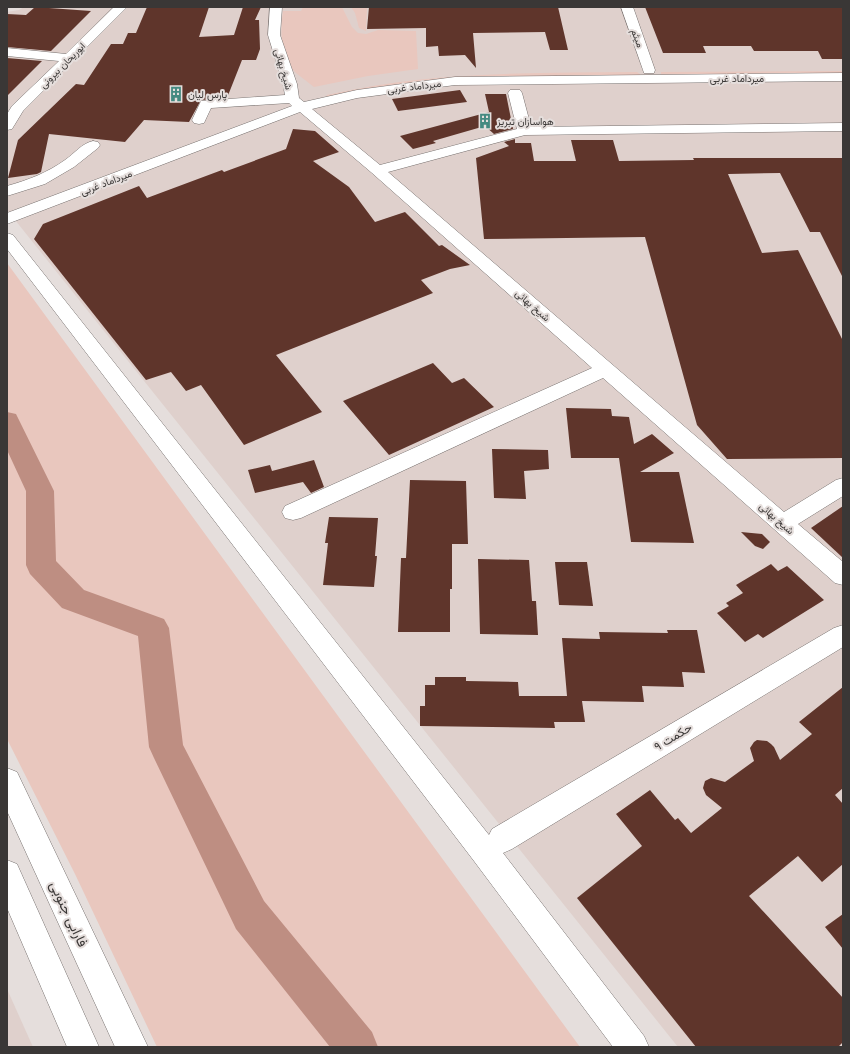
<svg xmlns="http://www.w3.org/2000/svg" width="850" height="1054" font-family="Jost,Vazirmatn,sans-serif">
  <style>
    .built { fill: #dfd0cc }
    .green { fill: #e9c7be }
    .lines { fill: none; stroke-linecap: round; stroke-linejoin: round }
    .river { fill: #be8e82; fill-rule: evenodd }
    .building { fill: #5f352b }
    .minor-casing { stroke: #77716f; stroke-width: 1 }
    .minor { fill: #fff; fill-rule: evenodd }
    .labels { text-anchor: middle; stroke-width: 4; stroke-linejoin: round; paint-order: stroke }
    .far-street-label { font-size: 10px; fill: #3a3736; stroke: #e5dedc }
    .far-poi-label { font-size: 10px; fill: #3a3736; stroke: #e5dedc; text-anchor: start }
    .street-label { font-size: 12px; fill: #3a3736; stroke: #e5dedc }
    .near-street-label { font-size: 14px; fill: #3a3736; stroke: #e5dedc }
  </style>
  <rect width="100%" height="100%" fill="#e5dedc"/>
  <g class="built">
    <polygon points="24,7 843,7 843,1047 678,1047 7,210 7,12 19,10"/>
    <polygon points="7,989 33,1047 7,1047"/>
  </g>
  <g class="green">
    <path d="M303,7h39l10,20 6,6 8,1 12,-4 38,1 2,38 -50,7 -54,11c-6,-5 -12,-9 -18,-14 -16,-15 -16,-41 -13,-62h18z"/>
    <polygon points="351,7 367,7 366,31 359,28 355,13"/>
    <polygon points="843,71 843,74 662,76 661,74 661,72"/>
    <path d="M637,72l3,2v2l-135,1 -179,20 1,-2c104,-24 204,-22 310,-23z"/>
    <polygon points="7,263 580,1047 157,1047 75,874 7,739"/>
  </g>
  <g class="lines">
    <polygon class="river" points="7,412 16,414 54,491 56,561 84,590 164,619 169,628 183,745 264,901 372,1032 378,1047 330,1047 236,929 154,758 149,747 138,636 62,608 30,574 26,565 26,491 7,450"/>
  </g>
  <g class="building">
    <polygon points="35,7 91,11 51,51 7,47 7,14 26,15"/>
    <polygon points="147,7 209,7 199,37 234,35 243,7 261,7 255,20 259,20 260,49 256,60 242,60 227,98 201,100 189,122 144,120 125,142 49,134 41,172 37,174 8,178 18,140 76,84 84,85 111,44 123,44 128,33 136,33"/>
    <polygon points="369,7 488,8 487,7 558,7 568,50 550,50 545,32 473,33 476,68 465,55 439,56 438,46 426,47 426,28 367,29"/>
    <polygon points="645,7 843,7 843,59 822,59 818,51 754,51 751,46 703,46 706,53 663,53"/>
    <polygon points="7,58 42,61 7,96"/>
    <polygon points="460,90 467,102 398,111 392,99"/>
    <polygon points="485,94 506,94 513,129 494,134 485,126 433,141 436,143 413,149 400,136 489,112"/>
    <polygon points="293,129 315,131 339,152 313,161 349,187 375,222 405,212 439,246 442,245 470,265 450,269 421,280 433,293 276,355 322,412 244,445 201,385 186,391 171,372 146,380 34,239 43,224 139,186 147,198 222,170 224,172 286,149"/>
    <polygon points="515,139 515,143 531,143 534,161 576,161 571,140 613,140 619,161 694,160 693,158 843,158 843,278 820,232 810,232 780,173 728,174 762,253 798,250 843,341 843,458 727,459 697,425 645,237 484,239 476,158 509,146 504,142"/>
    <polygon points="433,363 452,383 464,378 494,407 389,455 343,401"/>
    <polygon points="566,408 611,409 612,416 629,417 634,444 652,434 674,453 640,472 679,472 694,543 631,542 619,458 571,458"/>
    <polygon points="492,449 548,450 549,469 524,471 526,499 494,498"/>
    <polygon points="314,460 324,487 311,493 303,482 255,493 248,470 270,465 272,471"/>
    <polygon points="410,480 466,481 468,544 452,544 452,589 450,589 450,632 398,632 401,558 406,558"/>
    <polygon points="843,506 843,558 811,528"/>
    <polygon points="329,517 378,518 375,556 377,556 374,587 323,585 328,543 325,543"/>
    <polygon points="741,532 762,534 770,542 763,549 755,546"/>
    <polygon points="478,559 529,560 532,601 536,601 538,635 480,634"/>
    <polygon points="555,562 587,562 593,606 559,605"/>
    <polygon points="771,564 778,571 787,566 824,600 763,638 758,634 745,642 717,613 729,606 726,603 743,593 736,585"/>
    <polygon points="667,630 697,630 705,673 682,672 684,687 642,686 644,702 582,701 585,722 554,722 555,728 420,726 420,706 425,706 425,685 435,685 435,677 466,677 466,681 518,682 519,696 567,696 562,638 600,639 599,632 668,633"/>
    <polygon points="843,687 843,788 835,795 843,804 843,864 822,882 798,856 749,896 843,998 843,1042 838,1047 696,1047 577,898 642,846 616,814 650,790 675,820 678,818 691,833 722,808 706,795 703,788 705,781 711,778 725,782 754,761 750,748 754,742 757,740 767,741 771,744 774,747 780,760 812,734 799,722"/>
    <polygon points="843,914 843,949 825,927"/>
  </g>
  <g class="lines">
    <defs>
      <g id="minor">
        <polygon points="114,7 127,7 23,111 12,129 7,130 7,114 12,106 59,61 7,56 7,48 66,54"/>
        <polygon points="270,7 282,7 280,35 297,84 299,98 304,102 357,90 455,77 843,73 843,81 455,85 357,98 312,109 380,165 517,129 508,93 510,90 520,90 522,93 531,127 843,123 843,131 525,135 388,172 784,512 836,480 843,478 843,496 798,524 843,562 843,585 835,583 603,378 301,518 293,520 285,518 282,512 285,506 592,368 372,173 300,112 7,224 7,213 292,106 289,103 211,108 204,123 199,124 194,123 192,120 201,101 285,95 283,84 268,35"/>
        <polygon points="621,7 633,7 655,70 654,73 644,73 643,70"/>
        <path d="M93,141l5,1 2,3 -2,3 -24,19 -29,17 -38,12v-10c21,-6 40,-13 58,-26 9,-6 17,-17 28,-19z"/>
        <polygon points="7,233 13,235 489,835 492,829 834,628 843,625 843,647 512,849 503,853 644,1036 649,1047 613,1047 474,861 7,249"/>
        <polygon points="7,768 17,772 148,1047 115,1047 7,811"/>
        <polygon points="7,860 17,864 99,1047 67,1047 7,908"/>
      </g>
    </defs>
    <use href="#minor" class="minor-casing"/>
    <use href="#minor" class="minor"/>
  </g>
  <defs>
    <symbol id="building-bare" viewBox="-9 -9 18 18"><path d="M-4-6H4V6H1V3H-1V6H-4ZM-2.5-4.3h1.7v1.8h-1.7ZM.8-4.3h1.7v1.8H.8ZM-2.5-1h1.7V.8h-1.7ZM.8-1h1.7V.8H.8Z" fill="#458a81" stroke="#e5dedc" stroke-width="2.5" paint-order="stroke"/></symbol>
  </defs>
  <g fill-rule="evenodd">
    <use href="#building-bare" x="165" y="83" width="22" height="22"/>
    <use href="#building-bare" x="474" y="110" width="22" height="22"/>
  </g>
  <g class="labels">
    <g class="far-street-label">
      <text transform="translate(638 38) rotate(70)" y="4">میثم</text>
      <text transform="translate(62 65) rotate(-45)" y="4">ابوریحان بیرونی</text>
      <text transform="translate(284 69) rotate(74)" y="4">شیخ بهائی</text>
      <text x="737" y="82">میرداماد غربی</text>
      <text transform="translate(414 86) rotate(-7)" y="4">میرداماد غربی</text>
      <text transform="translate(106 182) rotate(-21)" y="4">میرداماد غربی</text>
      <text transform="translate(533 305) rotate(41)" y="4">شیخ بهائی</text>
      <text transform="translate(777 518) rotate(41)" y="4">شیخ بهائی</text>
    </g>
    <g class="far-poi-label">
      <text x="188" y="98">پارس لیان</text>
      <text x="497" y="125">هواسازان تبریز</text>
    </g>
    <g class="street-label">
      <text transform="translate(673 737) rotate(-31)" y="4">حکمت ۹</text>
    </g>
    <g class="near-street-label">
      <text transform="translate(69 914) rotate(65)" y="5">فارابی جنوبی</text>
    </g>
  </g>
  <rect width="850" height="1054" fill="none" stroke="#3a3736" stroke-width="16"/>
</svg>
